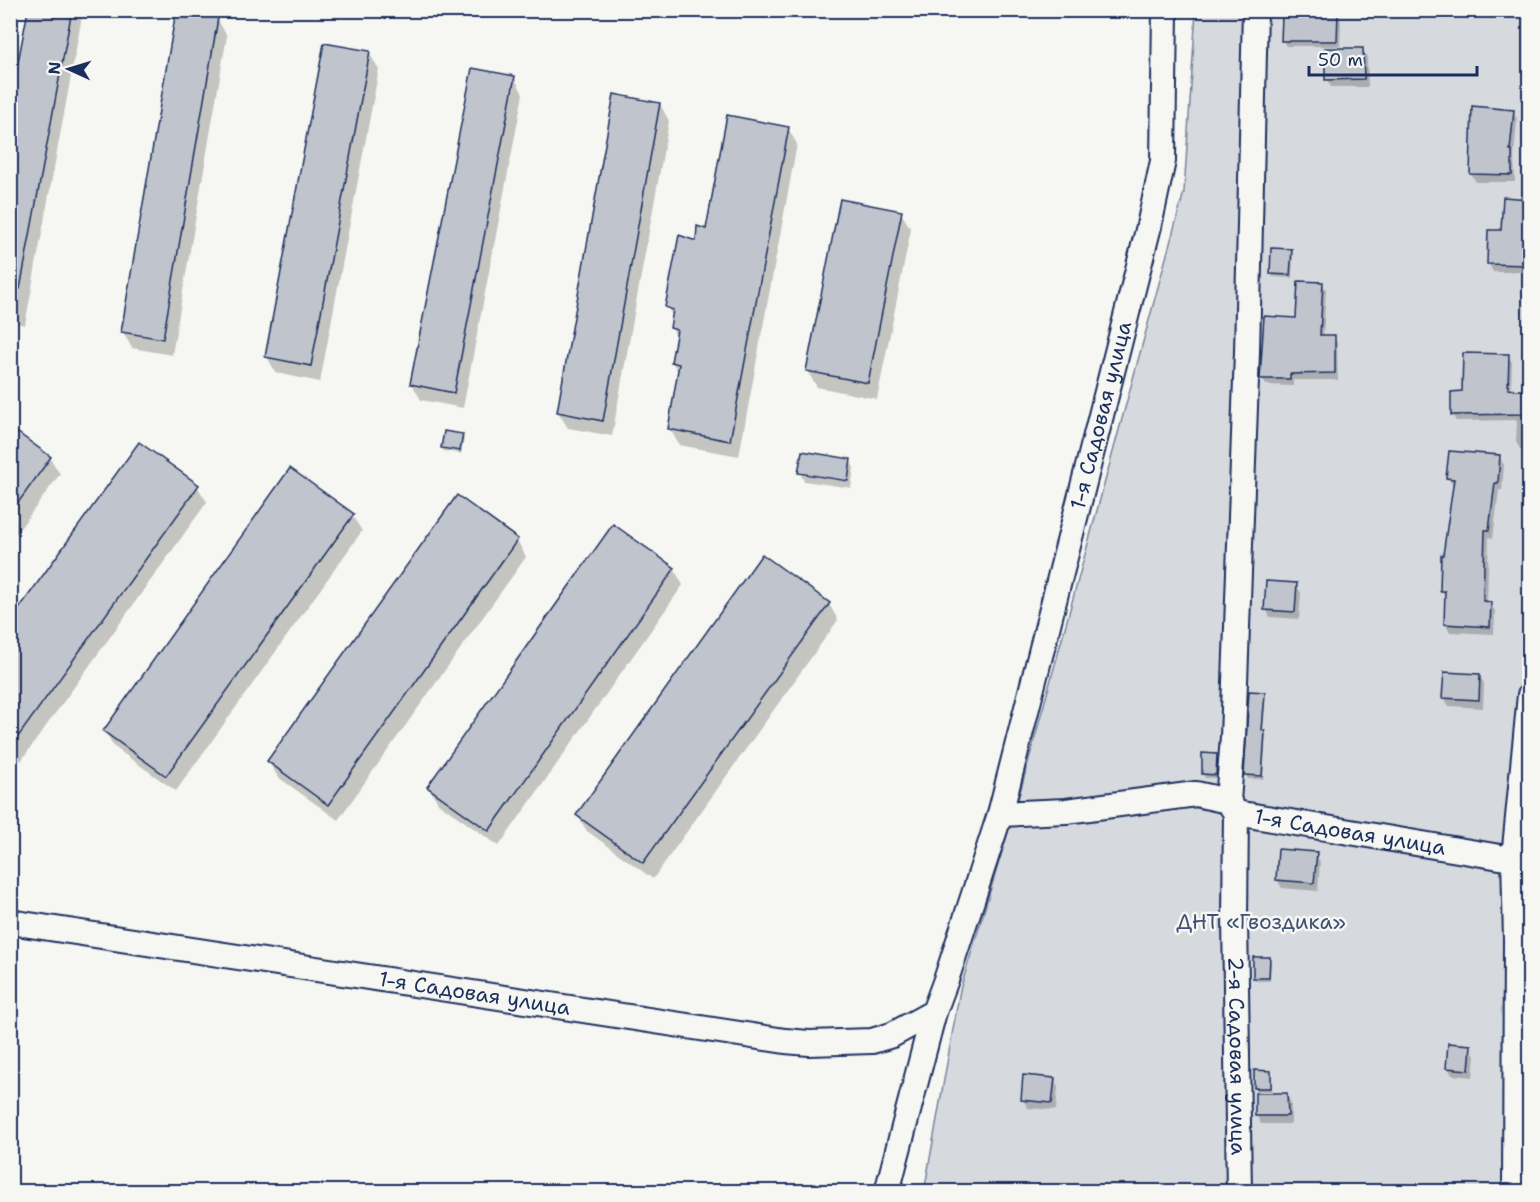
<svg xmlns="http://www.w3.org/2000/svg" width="1540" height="1202" font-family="'Shantell Sans',sans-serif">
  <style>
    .green { fill: #d6d9dd; stroke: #78849e; stroke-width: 1.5 }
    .shadow { fill: #0003 }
    .building { fill: #c0c4cd; stroke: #1b2f5e; stroke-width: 1.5 }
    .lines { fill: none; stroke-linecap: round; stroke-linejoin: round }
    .street-casing { stroke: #1b2f5e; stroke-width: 28 }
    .street { stroke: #f6f6f2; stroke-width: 24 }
    .labels { text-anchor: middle; stroke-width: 5; stroke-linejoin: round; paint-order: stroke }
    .street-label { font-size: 21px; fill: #1b2f5e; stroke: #f6f6f2 }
    .park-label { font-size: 21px; fill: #405177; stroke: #f6f6f2 }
  </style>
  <rect width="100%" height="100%" fill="#f6f6f2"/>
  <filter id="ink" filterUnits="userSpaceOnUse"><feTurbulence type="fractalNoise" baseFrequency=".0167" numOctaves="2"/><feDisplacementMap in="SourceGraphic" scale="12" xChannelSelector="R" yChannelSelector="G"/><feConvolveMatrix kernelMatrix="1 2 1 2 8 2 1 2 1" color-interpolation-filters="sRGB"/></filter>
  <g filter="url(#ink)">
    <polygon class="green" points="1196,11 1529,11 1529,1191 924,1192 960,990 1019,796 1184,192"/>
    <g class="shadow">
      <polygon points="30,10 83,11 25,325 10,322 10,112"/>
      <polygon points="1337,14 1341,21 1340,46 1286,46 1283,40"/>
      <polygon points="218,20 227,36 172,355 132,348 122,331"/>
      <polygon points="1362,49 1367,57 1368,87 1331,87 1327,80"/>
      <polygon points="369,53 379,69 320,382 276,373 267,357"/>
      <polygon points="514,77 523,94 463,408 421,400 412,384"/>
      <polygon points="660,104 669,121 612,436 568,428 558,412"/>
      <polygon points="1513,111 1517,119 1514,157 1515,182 1476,182 1471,174"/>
      <polygon points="788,128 797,144 739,456 679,445 670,429 679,373 672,362 677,337 671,327 673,317 667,307 697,243"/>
      <polygon points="1530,200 1530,272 1493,272 1489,264 1502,232"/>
      <polygon points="901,213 911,229 877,399 817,387 807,371"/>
      <polygon points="1291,251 1293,254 1292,278 1273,277 1271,273"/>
      <polygon points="1322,283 1326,290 1323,337 1334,337 1337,343 1338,380 1293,380 1293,386 1266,385 1262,378"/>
      <polygon points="1508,356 1512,362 1511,390 1530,393 1530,449 1520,449 1516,442 1517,420 1456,421 1452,415 1452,393 1463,393"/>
      <polygon points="10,429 50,458 60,474 10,542"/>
      <polygon points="462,436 464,439 461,454 444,451 442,448"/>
      <polygon points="1499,457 1504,465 1502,490 1499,490 1493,538 1489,537 1487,603 1490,603 1495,611 1494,634 1450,632 1445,624 1446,599 1442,590 1454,486 1448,478"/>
      <polygon points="850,460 854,468 851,488 804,481 800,473"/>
      <polygon points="197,486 207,502 21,761 10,753 10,623"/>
      <polygon points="352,515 362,531 176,791 114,747 105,731"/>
      <polygon points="517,540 526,557 338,820 278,777 268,761"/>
      <polygon points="674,569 683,585 499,846 438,803 429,787"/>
      <polygon points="1296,585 1301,593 1299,619 1270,617 1266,609"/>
      <polygon points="829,604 838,620 653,879 587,831 577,815"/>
      <polygon points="1480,676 1484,684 1483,708 1449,706 1444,698"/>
      <polygon points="1250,693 1264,694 1266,697 1263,732 1266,736 1263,779 1248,779 1246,775"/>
      <polygon points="1204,755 1216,755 1218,759 1217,778 1205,778 1203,774"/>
      <polygon points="1280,851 1316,854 1320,862 1318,891 1282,888 1277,880"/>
      <polygon points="1269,958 1271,962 1270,981 1256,981 1254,977"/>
      <polygon points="1470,1047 1475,1055 1473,1077 1452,1075 1448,1067"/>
      <polygon points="1270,1072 1272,1076 1272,1091 1257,1091 1255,1087"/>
      <polygon points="1054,1079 1058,1087 1056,1110 1028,1108 1023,1100"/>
      <polygon points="1287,1095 1291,1103 1291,1124 1261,1124 1257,1116"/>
    </g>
    <g class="building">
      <polygon points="28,10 72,10 20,289 10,288 10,104"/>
      <polygon points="176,11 218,18 163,339 121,332"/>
      <polygon points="1308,12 1338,13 1337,41 1281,41 1282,16 1308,16"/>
      <polygon points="324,43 370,51 311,366 265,357"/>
      <polygon points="1325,48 1363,48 1364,79 1325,80"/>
      <polygon points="472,68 515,76 454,393 410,384"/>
      <polygon points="614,94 660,103 603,421 557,412"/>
      <polygon points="1472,106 1514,110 1510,150 1512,150 1512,175 1470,174"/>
      <polygon points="727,115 789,127 730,441 668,429 679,364 671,362 677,330 670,328 673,310 665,307 679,235 696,241 697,226 706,229"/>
      <polygon points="1503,197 1530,199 1529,265 1487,264 1488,230 1501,230"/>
      <polygon points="840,199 902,211 868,383 806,371"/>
      <polygon points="1271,248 1292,249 1290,275 1270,274"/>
      <polygon points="1298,281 1323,282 1320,335 1335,335 1335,373 1290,374 1290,379 1260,379 1264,316 1296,318"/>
      <polygon points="1463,353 1509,354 1508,389 1530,391 1530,414 1451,415 1451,392 1462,391"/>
      <polygon points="10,427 51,457 10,514"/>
      <polygon points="444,431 463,434 460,451 441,448"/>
      <polygon points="139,442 199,485 10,748 10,621"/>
      <polygon points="802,451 851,459 848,481 798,473"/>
      <polygon points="1449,451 1500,455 1498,483 1495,483 1489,530 1485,530 1483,601 1491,602 1490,627 1444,624 1445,591 1440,591 1441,555 1443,555 1454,479 1446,478"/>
      <polygon points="290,468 354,514 166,776 103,731"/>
      <polygon points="457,495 518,539 328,805 267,761"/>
      <polygon points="613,524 675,568 489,831 427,787"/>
      <polygon points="762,554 830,603 643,863 576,815"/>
      <polygon points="1266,581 1297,583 1295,612 1264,610"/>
      <polygon points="1444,672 1480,674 1479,700 1442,698"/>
      <polygon points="1249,691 1265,692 1262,730 1265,731 1262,776 1244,775"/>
      <polygon points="1202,753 1217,754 1216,775 1202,774"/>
      <polygon points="1278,849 1317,852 1314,883 1276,880"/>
      <polygon points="1253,957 1270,957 1269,978 1253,978"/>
      <polygon points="1448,1043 1471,1045 1469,1070 1446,1068"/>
      <polygon points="1254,1070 1271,1071 1271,1088 1254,1088"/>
      <polygon points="1023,1075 1055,1078 1052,1103 1021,1100"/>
      <polygon points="1255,1093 1287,1093 1288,1116 1255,1116"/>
    </g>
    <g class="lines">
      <defs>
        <g id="street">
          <polyline points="1228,801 1233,737 1247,352 1255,10"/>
          <path id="s1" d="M1236,813l-1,105 4,274"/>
          <path id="s2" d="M1000,814l66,-3 130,-17 32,7 8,12 294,49"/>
          <path id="s3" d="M10,922l775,119 24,2 63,-2 20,-6 42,-23 13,-35 53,-163 149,-588 14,-65 2,-151"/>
          <polyline points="887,1192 934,1012"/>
          <polyline points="1515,1192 1516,940 1514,858 1530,695"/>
        </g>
      </defs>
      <use href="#street" class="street-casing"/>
      <use href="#street" class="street"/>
    </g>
  </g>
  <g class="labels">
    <g class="street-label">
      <text dy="7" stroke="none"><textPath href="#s3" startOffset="1560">1-я Садовая улица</textPath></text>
      <text dy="7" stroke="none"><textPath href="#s2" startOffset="360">1-я Садовая улица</textPath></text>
      <text dy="7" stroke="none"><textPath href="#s3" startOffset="470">1-я Садовая улица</textPath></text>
      <text dy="7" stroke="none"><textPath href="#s1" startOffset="243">2-я Садовая улица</textPath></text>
    </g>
    <g class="park-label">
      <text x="1261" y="929">ДНТ «Гвоздика»</text>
    </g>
  </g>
  <rect width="1540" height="1202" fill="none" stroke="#f6f6f2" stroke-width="36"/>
  <rect x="18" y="18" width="1504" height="1166" fill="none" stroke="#1b2f5e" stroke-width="2" filter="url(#ink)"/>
  <g transform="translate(69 69) rotate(274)" stroke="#f6f6f2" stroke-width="4.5" paint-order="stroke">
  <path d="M0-4.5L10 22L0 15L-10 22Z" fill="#1b2f5e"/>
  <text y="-9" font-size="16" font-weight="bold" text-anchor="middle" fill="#1b2f5e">N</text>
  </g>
  <path d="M1309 66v9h168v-9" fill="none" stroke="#1b2f5e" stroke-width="3"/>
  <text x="1318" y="66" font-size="18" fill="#1b2f5e" stroke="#f6f6f2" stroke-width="4.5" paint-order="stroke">50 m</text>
</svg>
